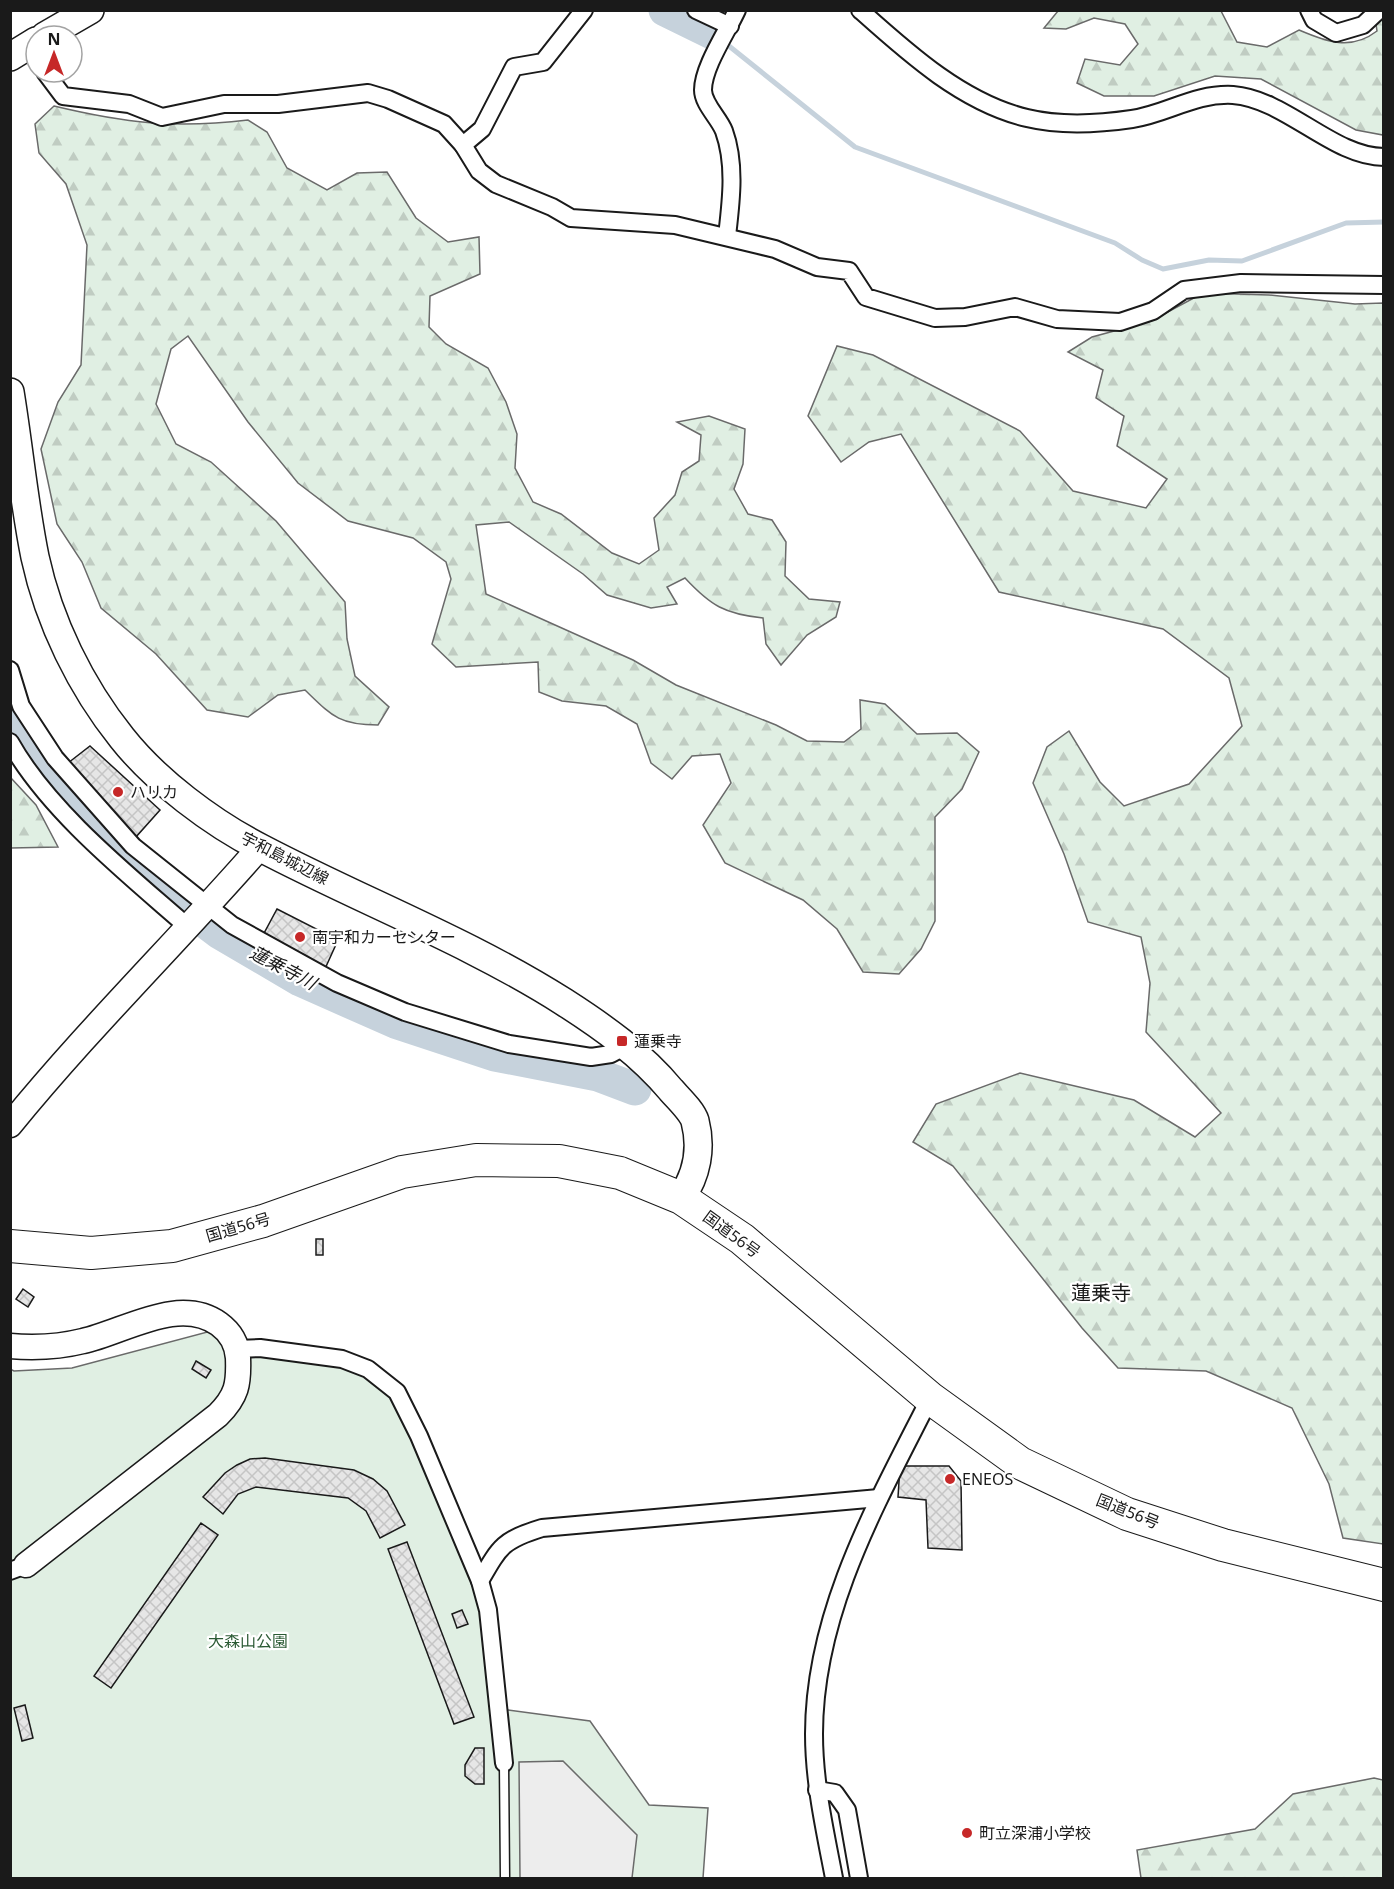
<svg xmlns="http://www.w3.org/2000/svg" width="1394" height="1889" font-family="'Noto Sans','Noto Sans JP',sans-serif">
  <style>
    .forest { fill: url(#forest-firs); stroke: #6a6a6a; stroke-width: 1.5 }
    .park { fill: #e0efe3; stroke: #6a6a6a; stroke-width: 1.5 }
    .parking { fill: #ededed; stroke: #6a6a6a; stroke-width: 1.5 }
    .lines { fill: none; stroke-linecap: round; stroke-linejoin: round }
    .stream { stroke: #c6d2dc; stroke-width: 5 }
    .river { stroke: #c6d2dc; stroke-width: 33 }
    .building { fill: url(#building-cross-hatch); stroke: #1a1a1a; stroke-width: 1.5 }
    .lane-casing { stroke: #1a1a1a; stroke-width: 11 }
    .street-casing { stroke: #1a1a1a; stroke-width: 20 }
    .secondary-casing { stroke: #1a1a1a; stroke-width: 27 }
    .primary-casing { stroke: #1a1a1a; stroke-width: 30 }
    .highway-casing { stroke: #1a1a1a; stroke-width: 34 }
    .lane { stroke: #fff; stroke-width: 8 }
    .street { stroke: #fff; stroke-width: 16 }
    .secondary { stroke: #fff; stroke-width: 24 }
    .primary { stroke: #fff; stroke-width: 27 }
    .highway { stroke: #fff; stroke-width: 32 }
    .poi-dot { fill: #c62828; stroke: #fff; stroke-width: 2 }
    .labels { text-anchor: middle; stroke-width: 4.5; stroke-linejoin: round; paint-order: stroke }
    .poi-label { font-size: 16px; fill: #1a1a1a; stroke: #fff; text-anchor: start }
    .street-label { font-size: 16px; fill: #1a1a1a; stroke: #fff }
    .park-label { font-size: 16px; fill: #2b5a34; stroke: #fff }
    .water-label { font-size: 18px; font-style: italic; fill: #1a1a1a; stroke: #fff }
    .quarter-label { font-size: 20px; fill: #1a1a1a; stroke: #fff }
  </style>
  <defs>
    <pattern id="forest-firs" width="22" height="20" patternUnits="userSpaceOnUse" patternTransform="scale(1.5)"><rect width="22" height="20" fill="#e0efe3"/><path d="M5 1l3.5 6h-7zM16 11l3.5 6h-7z" fill="#c0ccc2"/></pattern>
    <pattern id="building-cross-hatch" width="8" height="8" patternUnits="userSpaceOnUse" patternTransform="scale(1.5)"><rect width="8" height="8" fill="#e6e6e6"/><path d="M0 0l8 8M0 8l8-8" fill="none" stroke="#c5c5c5"/></pattern>
  </defs>
  <rect width="100%" height="100%" fill="#fff"/>
  <g class="forest">
    <path d="M1058,11h163l16,31 30,5 32,-17c28,12 52,21 78,1l-3,-20h9v124l-27,-5 -95,-51 -46,-3 -61,20h-50l-27,-13 8,-24 35,6 18,-21 -13,-20 -31,-6 -28,11 -22,-1z"/>
    <path d="M54,106c71,17 121,23 194,14l19,12 20,36 40,22 30,-17 30,-1 29,46 32,24 31,-5 1,37 -50,22 -1,31 17,17 42,24 18,34 11,32 -2,34 18,34 28,12 51,39 27,11 20,-14 -5,-32 21,-23 7,-23 17,-11 2,-26 -24,-13 32,-6 36,13 -2,35 -9,25 14,25 24,6 14,22 -1,34 24,23 31,3 -4,15 -29,18 -26,30 -15,-21 -3,-26c-38,-4 -52,-12 -78,-40l-18,9 10,17 -26,4 -44,-13 -24,-21 -74,-52 -33,3 10,69 147,66 43,25 100,40 31,16 37,1 17,-13 -1,-29 25,4 32,30 40,-1 22,19 -17,37 -27,28v104l-14,28 -22,25 -36,-2 -26,-43 -34,-29 -78,-37 -22,-38 28,-42 -11,-29 -28,2 -20,23 -21,-16 -14,-39 -31,-18 -44,-5 -23,-9 -1,-30 -82,5 -24,-23 19,-65 -5,-17 -33,-24 -65,-17 -50,-38 -50,-61 -60,-86 -17,13 -15,55 20,40 35,18 65,59 69,81 2,37 8,37 34,31 -11,18c-39,0 -46,-9 -73,-35l-27,5 -30,22 -41,-7 -51,-56 -55,-46 -19,-46 -25,-38 -16,-75 17,-47 23,-37 6,-120 -21,-61 -27,-31 -4,-29z"/>
    <polygon points="1203,293 1269,295 1355,304 1383,303 1383,1544 1343,1538 1329,1484 1292,1408 1206,1371 1118,1368 1082,1328 953,1166 913,1142 936,1104 1020,1073 1134,1100 1195,1137 1221,1113 1146,1032 1150,983 1141,937 1088,922 1064,854 1033,783 1047,747 1069,731 1100,782 1124,806 1189,784 1242,726 1229,678 1163,629 999,592 901,434 869,442 841,462 808,416 837,346 873,355 1020,431 1073,491 1146,508 1167,479 1117,446 1124,416 1096,398 1103,370 1068,352 1092,337 1151,321"/>
    <polygon points="11,778 36,805 58,847 11,848"/>
    <polygon points="1374,1778 1383,1780 1383,1878 1141,1878 1137,1850 1255,1829 1293,1794"/>
  </g>
  <polygon class="park" points="211,1331 237,1349 342,1359 397,1392 480,1581 500,1709 590,1721 649,1805 708,1808 703,1878 11,1878 10,1369 14,1371 72,1368"/>
  <polygon class="parking" points="563,1761 637,1835 632,1878 520,1878 519,1762"/>
  <g class="lines">
    <polyline class="stream" points="714,34 855,147 1115,243 1142,260 1163,269 1209,260 1242,261 1346,223 1384,222"/>
    <g class="river">
      <polyline points="665,10 714,34 726,10"/>
      <polyline points="10,718 36,759 92,822 159,887 220,933 300,980 395,1022 495,1055 598,1075 635,1089"/>
    </g>
  </g>
  <g class="building">
    <polygon points="90,746 160,810 135,838 68,763"/>
    <polygon points="277,909 338,940 324,971 262,937"/>
    <rect x="316" y="1239" width="7" height="16"/>
    <polygon points="23,1289 34,1297 28,1307 16,1299"/>
    <polygon points="196,1361 211,1370 206,1378 192,1369"/>
    <polygon points="265,1458 354,1470 373,1479 387,1491 405,1525 380,1538 366,1511 348,1498 256,1487 238,1494 223,1514 203,1497 225,1473 237,1465 250,1459"/>
    <polygon points="900,1466 949,1466 961,1481 962,1550 928,1548 926,1500 898,1497"/>
    <polygon points="201,1523 218,1535 111,1688 94,1676"/>
    <polygon points="407,1542 474,1717 454,1724 388,1549"/>
    <polygon points="462,1610 468,1624 457,1628 452,1614"/>
    <polygon points="25,1705 33,1738 22,1741 14,1708"/>
    <polygon points="475,1748 484,1748 484,1784 475,1784 465,1776 465,1765"/>
  </g>
  <g class="lines">
    <defs>
      <polyline id="lane" points="504,1763 505,1878"/>
      <g id="street">
        <polyline points="696,10 730,26"/>
        <path d="M860,10c48,43 103,93 167,108 33,8 71,6 105,1 35,-5 62,-26 101,-24 53,4 100,62 151,62"/>
        <polyline points="1309,10 1314,20 1336,33 1363,25 1379,10"/>
        <polyline points="45,72 63,96 129,104 162,117 224,104 278,104 368,93 388,99 444,124 463,145 479,171 496,184 552,207 571,218 675,225 775,249 817,267 849,271 866,297 935,318 965,317 1015,307 1057,319 1120,322 1153,311 1184,290 1241,283 1384,285"/>
        <polyline points="463,145 482,129 514,67 543,62 584,10"/>
        <path d="M727,236c4,-34 9,-72 -3,-105 -5,-13 -21,-27 -21,-41 0,-23 24,-58 34,-80"/>
        <polyline points="10,670 21,706 55,758 133,846 232,925 337,983 405,1012 509,1044 591,1057 611,1054 626,1046"/>
        <path d="M10,742c39,70 120,134 179,186"/>
        <polyline points="237,1349 260,1348 342,1359 368,1369 397,1392 419,1436 480,1581 488,1610 504,1763"/>
        <polyline points="10,1571 26,1565"/>
        <path d="M480,1581c20,-35 23,-41 62,-53l337,-30"/>
        <polyline points="817,1790 835,1793 847,1810 859,1878"/>
        <path d="M834,1878c-9,-47 -20,-95 -20,-144 0,-122 63,-231 116,-336"/>
      </g>
      <g id="secondary">
        <path d="M10,1125c79,-97 168,-184 250,-278"/>
        <path d="M10,1346c25,2 49,1 73,-5 41,-9 96,-46 136,-17 11,8 18,19 19,34 1,26 -1,38 -20,57l-192,150"/>
      </g>
      <g id="primary">
        <polyline points="45,36 90,10"/>
        <polyline points="10,57 36,41"/>
        <path d="M10,392c9,55 14,111 25,165 14,65 46,130 87,181 34,43 90,85 139,110 101,53 207,93 303,154 39,25 77,52 107,88 7,8 21,21 24,31 7,27 2,54 -14,77"/>
      </g>
      <polyline id="highway" points="10,1246 91,1253 172,1246 263,1221 402,1172 476,1160 559,1161 620,1173 681,1198 742,1239 930,1398 1020,1463 1127,1514 1223,1545 1384,1585"/>
    </defs>
    <use href="#lane" class="lane-casing"/>
    <use href="#street" class="street-casing"/>
    <use href="#secondary" class="secondary-casing"/>
    <use href="#primary" class="primary-casing"/>
    <use href="#highway" class="highway-casing"/>
    <use href="#lane" class="lane"/>
    <use href="#street" class="street"/>
    <use href="#secondary" class="secondary"/>
    <use href="#primary" class="primary"/>
    <use href="#highway" class="highway"/>
  </g>
  <g class="poi-dot">
    <circle cx="118" cy="792" r="6"/>
    <circle cx="300" cy="937" r="6"/>
    <rect x="616" y="1035" width="12" height="12" rx="3"/>
    <circle cx="950" cy="1479" r="6"/>
    <circle cx="967" cy="1833" r="6"/>
  </g>
  <g class="labels">
    <g class="poi-label">
      <text x="130" y="798">ハリカ</text>
      <text x="312" y="943">南宇和カーセンター</text>
      <text x="634" y="1047">蓮乗寺</text>
      <text x="962" y="1485">ENEOS</text>
      <text x="979" y="1839">町立深浦小学校</text>
    </g>
    <g class="street-label">
      <text transform="translate(285 858) rotate(27)" y="6">宇和島城辺線</text>
      <text transform="translate(238 1227) rotate(-16)" y="6">国道56号</text>
      <text transform="translate(732 1234) rotate(36)" y="6">国道56号</text>
      <text transform="translate(1128 1511) rotate(22)" y="6">国道56号</text>
    </g>
    <g class="park-label">
      <text x="248" y="1647">大森山公園</text>
    </g>
    <g class="water-label">
      <text transform="translate(283 968) rotate(28)" y="6">蓮乗寺川</text>
    </g>
    <g class="quarter-label">
      <text x="1101" y="1300">蓮乗寺</text>
    </g>
  </g>
  <rect width="1394" height="1889" fill="none" stroke="#1a1a1a" stroke-width="24"/>
  <g transform="translate(54 54)"><circle r="28" fill="#ffffff" stroke="#a3a3a3" stroke-width="1.5"/>
  <path d="M0-4.5L10 22L0 15L-10 22Z" fill="#c62828"/>
  <text y="-9" font-size="16" font-weight="bold" text-anchor="middle" fill="#1a1a1a">N</text>
  </g>
</svg>
